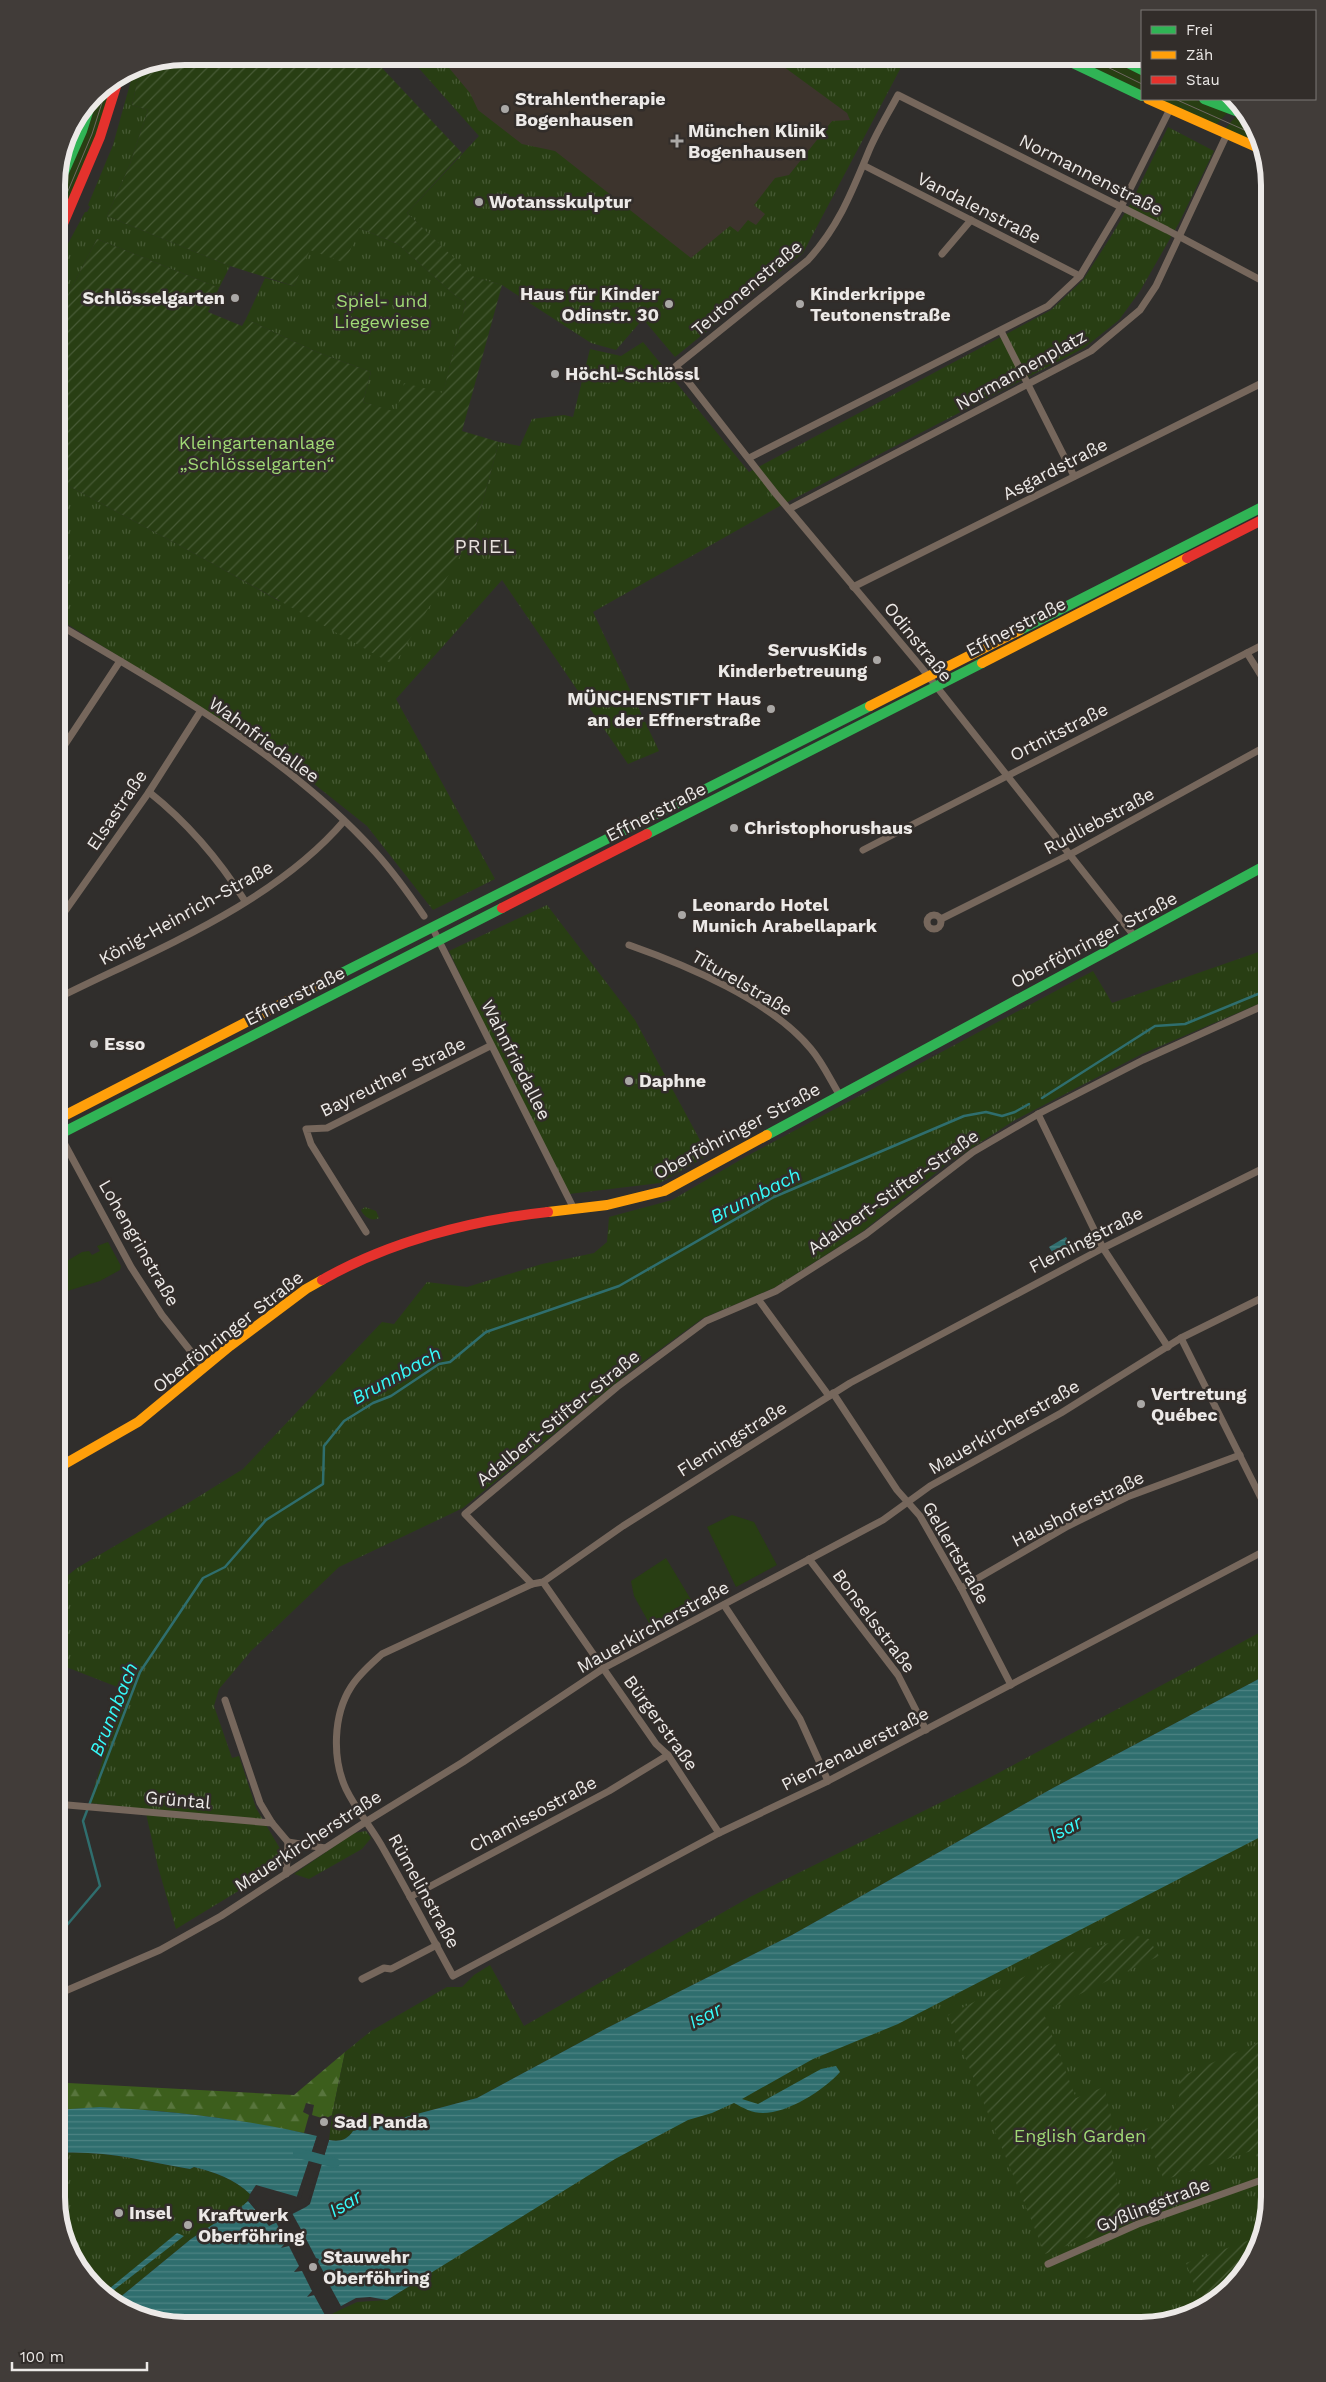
<svg xmlns="http://www.w3.org/2000/svg" width="1326" height="2382" font-family="'Work Sans',sans-serif">
  <style>
    .built { fill: #3d342d }
    .grass { fill: #283e13 }
    .forest { fill: url(#forest-firs) }
    .park { fill: url(#park-tufts) }
    .garden { fill: url(#garden-furrows) }
    .water { fill: url(#water-rules) }
    .pier { fill: #302e2c }
    .lines { fill: none; stroke-linecap: round; stroke-linejoin: round }
    .stream { stroke: #2f6e6e; stroke-width: 2.5 }
    .canal { stroke: #2f6e6e; stroke-width: 10 }
    .street { stroke: #76675c; stroke-width: 7 }
    .fast { stroke: #30b455; stroke-width: 10 }
    .slow { stroke: #ff9f0a; stroke-width: 10 }
    .jam { stroke: #e5322d; stroke-width: 10 }
    .tram { stroke: #6f6761; stroke-width: 1 }
    .poi-dot { fill: #aaa8a6; stroke: #322d2a; stroke-width: 2 }
    .labels { text-anchor: middle; stroke-width: 5; stroke-linejoin: round; paint-order: stroke }
    .poi-label { font-size: 18px; font-weight: bold; fill: #ece9e7; stroke: #322d2a; text-anchor: start }
    .street-label { font-size: 18px; fill: #ece9e7; stroke: #322d2a }
    .park-label { font-size: 18px; fill: #a0da75; stroke: #322d2a }
    .water-label { font-size: 19px; font-style: italic; fill: #36fafa; stroke: #322d2a }
    .quarter-label { font-size: 20px; letter-spacing: 1px; fill: #e7e0dc; stroke: #322d2a }
    .rim { fill: none; stroke: #ece9e7; stroke-width: 6 }
  </style>
  <defs>
    <pattern id="forest-firs" width="22" height="20" patternUnits="userSpaceOnUse" patternTransform="scale(1.25)"><rect width="22" height="20" fill="#3c5e1c"/><path d="M5 1l3.5 6h-7zM16 11l3.5 6h-7z" fill="#58753d"/></pattern>
    <pattern id="park-tufts" width="24" height="20" patternUnits="userSpaceOnUse" patternTransform="scale(1.25)"><rect width="24" height="20" fill="#283e13"/><path d="M3 7l-1-3M5 7V3M7 7l1-3M15 17l-1-3M17 17v-4M19 17l1-3" fill="none" stroke="#475a35"/></pattern>
    <pattern id="garden-furrows" width="10" height="10" patternUnits="userSpaceOnUse" patternTransform="scale(1.25)"><rect width="10" height="10" fill="#283e13"/><path d="M-1 1l2-2M0 10L10 0M9 11l2-2" fill="none" stroke="#475a35"/></pattern>
    <pattern id="water-rules" width="6" height="5" patternUnits="userSpaceOnUse" patternTransform="scale(1.25)"><rect width="6" height="5" fill="#2f6e6e"/><path d="M0 2.5h6" fill="none" stroke="#4d8383"/></pattern>
  </defs>
  <rect width="100%" height="100%" fill="#302e2c"/>
  <polygon class="built" points="430,56 903,56 799,249 697,280 565,225"/>
  <g class="grass">
    <polygon points="1075,57 1105,57 1142,75 1142,91 1074,58"/>
    <polygon points="114,81 92,148 57,230 57,196 69,169 96,92"/>
    <polygon points="1158,99 1193,99 1228,112 1216,125"/>
    <path d="M1236,116c13,6 23,13 26,28l-37,-15z"/>
    <polygon points="108,1242 121,1266 120,1270 100,1281 64,1292 56,1277 56,1247 67,1261 82,1252 89,1251 92,1255 100,1251 97,1246"/>
    <polygon points="732,1515 754,1522 777,1565 736,1587 707,1527"/>
    <polygon points="666,1558 696,1608 654,1632 634,1596 631,1581"/>
  </g>
  <path class="forest" d="M345,2052l-13,63 -7,4 -13,-4 2,-10 -8,-2 -3,9 6,3 -5,18c-82,-16 -164,-29 -248,-23v-48l12,21 226,12z"/>
  <g class="park">
    <polygon points="408,56 439,56 470,93 478,110 522,144 555,151 691,258 730,226 738,232 748,220 756,225 765,214 754,205 775,178 789,175 832,121 850,120 847,113 769,56 844,58 854,69 866,56 907,56 803,253 675,357 643,319 616,350 591,343 502,285 473,277 407,213 479,136"/>
    <polygon points="141,65 132,105 148,110 129,167 107,216 230,266 219,288 97,239 56,318 56,266 85,212 87,212 90,207 88,205 113,145 135,66"/>
    <polygon points="1168,127 1214,151 1179,223 1140,291 1119,320 1084,348 778,507 593,612 659,751 628,764 502,580 396,699 495,879 433,910 367,826 284,760 56,617 56,479 212,563 279,601 474,533 499,442 520,446 532,419 564,415 573,417 590,349 621,356 643,342 749,472 1051,310 1083,280 1110,238 1132,201"/>
    <polygon points="359,228 398,244 457,297 466,302 443,394 396,413 363,402 371,372 314,351 246,319 265,278 294,286 309,249"/>
    <polygon points="547,905 635,1020 708,1155 660,1183 569,1194 493,1045 449,951"/>
    <polygon points="1270,948 1270,999 1142,1054 1015,1120 947,1164 863,1231 774,1288 703,1318 633,1369 463,1508 339,1567 251,1651 219,1689 214,1706 232,1758 239,1756 256,1808 282,1852 278,1867 176,1929 158,1867 145,1809 89,1803 125,1690 56,1663 56,1585 77,1568 190,1502 243,1469 382,1322 394,1324 427,1282 467,1287 542,1264 594,1253 607,1242 609,1217 672,1200 747,1156 1093,971 1112,1003"/>
    <path d="M365,1207l11,4 3,7c-7,4 -15,-1 -18,-8z"/>
    <path d="M1270,1627v46l-217,115 -261,147 -185,93 -130,70 -124,33c-6,9 -13,11 -24,9l3,-25 13,-63 26,-21 76,-44h15l12,-12 16,-10 34,61 226,-129 226,-112z"/>
    <polygon points="1270,1822 1270,2198 1248,2268 1191,2316 1141,2326 306,2326 357,2302 387,2300 686,2112"/>
    <polygon points="366,1831 371,1838 362,1849 309,1879 294,1874 354,1833"/>
    <path d="M56,2153c49,-3 87,8 134,16l4,-2c20,5 41,12 56,27l-2,7 -16,15 -14,5 -27,18 -78,64 -47,-56 -10,-50z"/>
  </g>
  <g class="garden">
    <polygon points="185,56 395,56 382,68 462,153 407,213 474,277 502,285 462,431 499,442 474,533 394,665 212,563 56,479 56,318 97,239 219,288 208,312 242,326 246,319 314,351 371,372 363,402 396,412 404,383 443,393 466,302 457,297 398,244 359,228 345,263 310,250 294,286 230,266 107,216 129,167 148,110 132,105 141,65"/>
    <polygon points="1137,1936 1149,1939 1159,1956 1043,2012 1076,2098 1104,2087 1111,2116 1112,2156 1125,2223 1045,2254 948,2015 1073,1952"/>
    <polygon points="1270,2037 1270,2172 1264,2174 1254,2150 1164,2180 1144,2130 1169,2119 1179,2097 1180,2077"/>
    <polygon points="1258,2237 1248,2268 1202,2306 1186,2263"/>
  </g>
  <g class="water">
    <polygon points="1066,1237 1071,1245 1054,1255 1049,1247"/>
    <path d="M1270,1673v159l-372,192 -85,35 -71,40 16,5 63,-35 15,-3 4,6c-16,18 -52,41 -77,41 -11,0 -20,-5 -29,-10l-22,10 -24,7 -73,39 -228,141 -17,-3 -14,1 -52,28 -128,-1 -63,-22 78,-64 27,-18 10,-2 20,-18 21,25 37,-19 4,-3 19,-64c11,2 18,0 24,-9l124,-33 130,-70 185,-93 261,-147z"/>
    <path d="M100,2107c73,4 146,12 217,29l-19,61 -42,-12 -6,9c-15,-15 -36,-22 -56,-27l-4,2c-47,-8 -84,-19 -134,-16v-43z"/>
    <polygon points="177,2233 184,2236 106,2296 104,2293"/>
  </g>
  <g class="pier">
    <polygon points="317,2136 319,2137 301,2198 296,2199"/>
    <polygon points="327,2139 329,2140 309,2204 292,2213 303,2233 306,2234 305,2237 316,2258 319,2259 318,2262 329,2282 331,2283 330,2286 342,2308 326,2317 314,2295 307,2297 312,2291 302,2271 294,2272 299,2266 289,2246 281,2248 286,2242 276,2222 269,2225 247,2199 249,2199 270,2222 304,2206 308,2202"/>
  </g>
  <g class="lines">
    <g class="stream">
      <polyline points="1042,1098 1155,1026 1185,1024 1258,994"/>
      <polyline points="56,1930 67,1925 100,1886 83,1821 140,1672 203,1578 225,1567 266,1520 323,1484 324,1446 344,1421 373,1403 391,1396 439,1364 450,1362 486,1332 619,1286 774,1197 964,1116 986,1112 1002,1116 1015,1112 1029,1104"/>
    </g>
    <polyline class="canal" points="298,2153 335,2163"/>
    <g class="street">
      <polyline points="865,166 1080,276"/>
      <polyline points="942,254 971,220"/>
      <polyline points="1001,331 1074,476"/>
      <polyline points="749,458 1048,306 1080,276 1121,207 1170,109"/>
      <polyline points="789,509 1091,351 1140,310 1156,286 1227,134"/>
      <polyline points="853,587 1270,379"/>
      <path d="M56,623c110,65 234,134 320,230 18,20 33,41 48,63"/>
      <polyline points="1247,653 1270,690"/>
      <polyline points="56,758 120,661"/>
      <path d="M149,792c39,31 69,66 96,109"/>
      <polyline points="863,850 1270,641"/>
      <circle cx="934" cy="922" r="7"/>
      <polyline points="941,919 1069,855 1270,744"/>
      <polyline points="56,924 149,792 200,712"/>
      <polyline points="432,927 573,1207"/>
      <path d="M1135,937l-214,-270 -145,-173 -100,-128 132,-106c30,-33 43,-66 60,-107 8,-20 20,-39 30,-58l269,135 103,55"/>
      <path d="M629,945c57,20 143,56 182,104 11,13 19,30 28,45"/>
      <path d="M56,999c98,-49 216,-94 288,-178"/>
      <polyline points="1038,1114 1103,1248 1168,1347"/>
      <polyline points="56,1128 131,1267 162,1315 204,1368"/>
      <polyline points="366,1232 311,1144 306,1129 327,1128 490,1046"/>
      <polyline points="758,1299 829,1396"/>
      <polyline points="1181,1338 1270,1516"/>
      <polyline points="833,1393 897,1490 920,1516 961,1588 1011,1685"/>
      <path d="M1270,1548l-442,233 -109,52 -266,143c-23,-42 -45,-84 -69,-126 -11,-21 -28,-40 -38,-61 -14,-30 -13,-74 5,-102 8,-13 20,-23 31,-33l150,-70 11,-2 80,-56 227,-143 253,-135 167,-83"/>
      <polyline points="809,1559 898,1675 926,1730"/>
      <polyline points="543,1582 656,1744 668,1755 719,1833"/>
      <polyline points="532,1584 465,1514 617,1387 706,1321 776,1291 866,1234 973,1152 1040,1113 1143,1060 1267,1004"/>
      <polyline points="961,1588 1068,1526 1127,1497 1240,1455"/>
      <polyline points="724,1605 800,1719 828,1781"/>
      <polyline points="225,1700 260,1803 272,1823 288,1842 325,1848"/>
      <polyline points="56,1804 272,1823"/>
      <polyline points="286,1874 288,1842"/>
      <polyline points="410,1897 609,1791 668,1755"/>
      <polyline points="362,1979 384,1968 391,1969 437,1945"/>
      <polyline points="56,1995 160,1950 221,1916 367,1821 463,1762 604,1668 883,1520 930,1486 1061,1413 1181,1338 1270,1294"/>
      <polyline points="1048,2264 1138,2224 1270,2177"/>
    </g>
    <g class="fast">
      <polyline points="1060,57 1142,96"/>
      <polyline points="1116,57 1142,70"/>
      <polyline points="1204,99 1241,113"/>
      <polyline points="57,188 82,131 93,96"/>
      <polyline points="1020,630 1270,503"/>
      <polyline points="647,834 982,663"/>
      <polyline points="328,980 870,706"/>
      <polyline points="60,1134 502,908"/>
      <polyline points="767,1135 1270,863"/>
    </g>
    <g class="slow">
      <polyline points="1148,99 1263,150"/>
      <polyline points="982,663 1187,558"/>
      <polyline points="870,706 1020,630"/>
      <polyline points="56,1120 328,980"/>
      <polyline points="548,1212 607,1205 664,1191 767,1135"/>
      <polyline points="56,1469 138,1422 230,1346 306,1289 322,1280"/>
    </g>
    <g class="jam">
      <polyline points="57,238 100,137 119,77"/>
      <polyline points="1187,558 1270,516"/>
      <polyline points="502,908 647,834"/>
      <polyline points="56,1136 60,1134"/>
      <path d="M322,1280c66,-38 150,-60 226,-68"/>
    </g>
    <g class="tram">
      <polyline points="1087,57 1142,84"/>
      <polyline points="1175,99 1260,137"/>
      <polyline points="57,217 92,134 108,84"/>
    </g>
  </g>
  <g class="poi-dot">
    <circle cx="505" cy="109" r="5"/>
    <path d="M674.5 133.5h5v5h5v5h-5v5h-5v-5h-5v-5h5z"/>
    <circle cx="479" cy="202" r="5"/>
    <circle cx="235" cy="298" r="5"/>
    <circle cx="669" cy="304" r="5"/>
    <circle cx="800" cy="304" r="5"/>
    <circle cx="555" cy="374" r="5"/>
    <circle cx="877" cy="660" r="5"/>
    <circle cx="771" cy="709" r="5"/>
    <circle cx="734" cy="828" r="5"/>
    <circle cx="682" cy="915" r="5"/>
    <circle cx="94" cy="1044" r="5"/>
    <circle cx="629" cy="1081" r="5"/>
    <circle cx="1141" cy="1404" r="5"/>
    <circle cx="324" cy="2122" r="5"/>
    <circle cx="119" cy="2213" r="5"/>
    <circle cx="188" cy="2225" r="5"/>
    <circle cx="313" cy="2267" r="5"/>
  </g>
  <g class="labels">
    <g class="poi-label">
      <text x="515" y="105">Strahlentherapie<tspan x="515" dy="21">Bogenhausen</tspan></text>
      <text x="688" y="137">München Klinik<tspan x="688" dy="21">Bogenhausen</tspan></text>
      <text x="489" y="208">Wotansskulptur</text>
      <text x="659" y="300" text-anchor="end">Haus für Kinder<tspan x="659" dy="21">Odinstr. 30</tspan></text>
      <text x="810" y="300">Kinderkrippe<tspan x="810" dy="21">Teutonenstraße</tspan></text>
      <text x="225" y="304" text-anchor="end">Schlösselgarten</text>
      <text x="565" y="380">Höchl-Schlössl</text>
      <text x="867" y="656" text-anchor="end">ServusKids<tspan x="867" dy="21">Kinderbetreuung</tspan></text>
      <text x="761" y="705" text-anchor="end">MÜNCHENSTIFT Haus<tspan x="761" dy="21">an der Effnerstraße</tspan></text>
      <text x="744" y="834">Christophorushaus</text>
      <text x="692" y="911">Leonardo Hotel<tspan x="692" dy="21">Munich Arabellapark</tspan></text>
      <text x="104" y="1050">Esso</text>
      <text x="639" y="1087">Daphne</text>
      <text x="1151" y="1400">Vertretung<tspan x="1151" dy="21">Québec</tspan></text>
      <text x="334" y="2128">Sad Panda</text>
      <text x="129" y="2219">Insel</text>
      <text x="198" y="2221">Kraftwerk<tspan x="198" dy="21">Oberföhring</tspan></text>
      <text x="323" y="2263">Stauwehr<tspan x="323" dy="21">Oberföhring</tspan></text>
    </g>
    <g class="street-label">
      <text transform="translate(1091 175) rotate(27)" y="6">Normannenstraße</text>
      <text transform="translate(979 208) rotate(27)" y="6">Vandalenstraße</text>
      <text transform="translate(747 288) rotate(-40)" y="6">Teutonenstraße</text>
      <text transform="translate(1021 370) rotate(-29)" y="6">Normannenplatz</text>
      <text transform="translate(1055 469) rotate(-27)" y="6">Asgardstraße</text>
      <text transform="translate(1016 627) rotate(-27)" y="6">Effnerstraße</text>
      <text transform="translate(918 642) rotate(51)" y="6">Odinstraße</text>
      <text transform="translate(1059 732) rotate(-27)" y="6">Ortnitstraße</text>
      <text transform="translate(264 740) rotate(36)" y="6">Wahnfriedallee</text>
      <text transform="translate(117 810) rotate(-56)" y="6">Elsastraße</text>
      <text transform="translate(656 812) rotate(-27)" y="6">Effnerstraße</text>
      <text transform="translate(1099 821) rotate(-28)" y="6">Rudliebstraße</text>
      <text transform="translate(186 913) rotate(-29)" y="6">König-Heinrich-Straße</text>
      <text transform="translate(1094 940) rotate(-28)" y="6">Oberföhringer Straße</text>
      <text transform="translate(742 983) rotate(30)" y="6">Titurelstraße</text>
      <text transform="translate(295 996) rotate(-27)" y="6">Effnerstraße</text>
      <text transform="translate(516 1060) rotate(63)" y="6">Wahnfriedallee</text>
      <text transform="translate(393 1077) rotate(-26)" y="6">Bayreuther Straße</text>
      <text transform="translate(737 1131) rotate(-28)" y="6">Oberföhringer Straße</text>
      <text transform="translate(893 1192) rotate(-35)" y="6">Adalbert-Stifter-Straße</text>
      <text transform="translate(1086 1240) rotate(-27)" y="6">Flemingstraße</text>
      <text transform="translate(139 1243) rotate(60)" y="6">Lohengrinstraße</text>
      <text transform="translate(228 1332) rotate(-38)" y="6">Oberföhringer Straße</text>
      <text transform="translate(558 1418) rotate(-39)" y="6">Adalbert-Stifter-Straße</text>
      <text transform="translate(1004 1427) rotate(-30)" y="6">Mauerkircherstraße</text>
      <text transform="translate(732 1439) rotate(-32)" y="6">Flemingstraße</text>
      <text transform="translate(1078 1509) rotate(-27)" y="6">Haushoferstraße</text>
      <text transform="translate(956 1553) rotate(60)" y="6">Gellertstraße</text>
      <text transform="translate(874 1621) rotate(53)" y="6">Bonselsstraße</text>
      <text transform="translate(653 1627) rotate(-29)" y="6">Mauerkircherstraße</text>
      <text transform="translate(661 1723) rotate(54)" y="6">Bürgerstraße</text>
      <text transform="translate(855 1749) rotate(-27)" y="6">Pienzenauerstraße</text>
      <text transform="translate(178 1800) rotate(5)" y="6">Grüntal</text>
      <text transform="translate(533 1814) rotate(-28)" y="6">Chamissostraße</text>
      <text transform="translate(308 1841) rotate(-33)" y="6">Mauerkircherstraße</text>
      <text transform="translate(424 1891) rotate(61)" y="6">Rümelinstraße</text>
      <text transform="translate(1153 2205) rotate(-21)" y="6">Gyßlingstraße</text>
    </g>
    <g class="park-label">
      <text x="382" y="307">Spiel- und<tspan x="382" dy="21">Liegewiese</tspan></text>
      <text x="257" y="449">Kleingartenanlage<tspan x="257" dy="21">„Schlösselgarten“</tspan></text>
      <text x="1080" y="2142">English Garden</text>
    </g>
    <g class="water-label">
      <text transform="translate(755 1195) rotate(-27)" y="7">Brunnbach</text>
      <text transform="translate(396 1375) rotate(-29)" y="7">Brunnbach</text>
      <text transform="translate(113 1709) rotate(-68)" y="7">Brunnbach</text>
      <text transform="translate(1065 1828) rotate(-27)" y="7">Isar</text>
      <text transform="translate(705 2015) rotate(-27)" y="7">Isar</text>
      <text transform="translate(345 2203) rotate(-31)" y="7">Isar</text>
    </g>
    <g class="quarter-label">
      <text x="485" y="553">PRIEL</text>
    </g>
  </g>
  <path d="M0 0H1326V2382H0ZM185 65H1141A120 120 0 0 1 1261 185V2197A120 120 0 0 1 1141 2317H185A120 120 0 0 1 65 2197V185A120 120 0 0 1 185 65Z" fill="#413c39" fill-rule="evenodd"/>
  <path class="rim" d="M185 65H1141A120 120 0 0 1 1261 185V2197A120 120 0 0 1 1141 2317H185A120 120 0 0 1 65 2197V185A120 120 0 0 1 185 65Z"/>
  <rect x="1141" y="10" width="175" height="90" fill="#322d2a" stroke="#7c7876"/>
  <rect x="1151" y="26" width="25" height="8" fill="#30b455" stroke="#7c7876"/>
  <text x="1186" y="35" font-size="15" fill="#ece9e7">Frei</text>
  <rect x="1151" y="51" width="25" height="8" fill="#ff9f0a" stroke="#7c7876"/>
  <text x="1186" y="60" font-size="15" fill="#ece9e7">Zäh</text>
  <rect x="1151" y="76" width="25" height="8" fill="#e5322d" stroke="#7c7876"/>
  <text x="1186" y="85" font-size="15" fill="#ece9e7">Stau</text>
  <path d="M12 2362v8h135v-8" fill="none" stroke="#ece9e7" stroke-width="2.5"/>
  <text x="20" y="2362" font-size="15" fill="#ece9e7" stroke="#322d2a" stroke-width="4" paint-order="stroke">100 m</text>
</svg>
